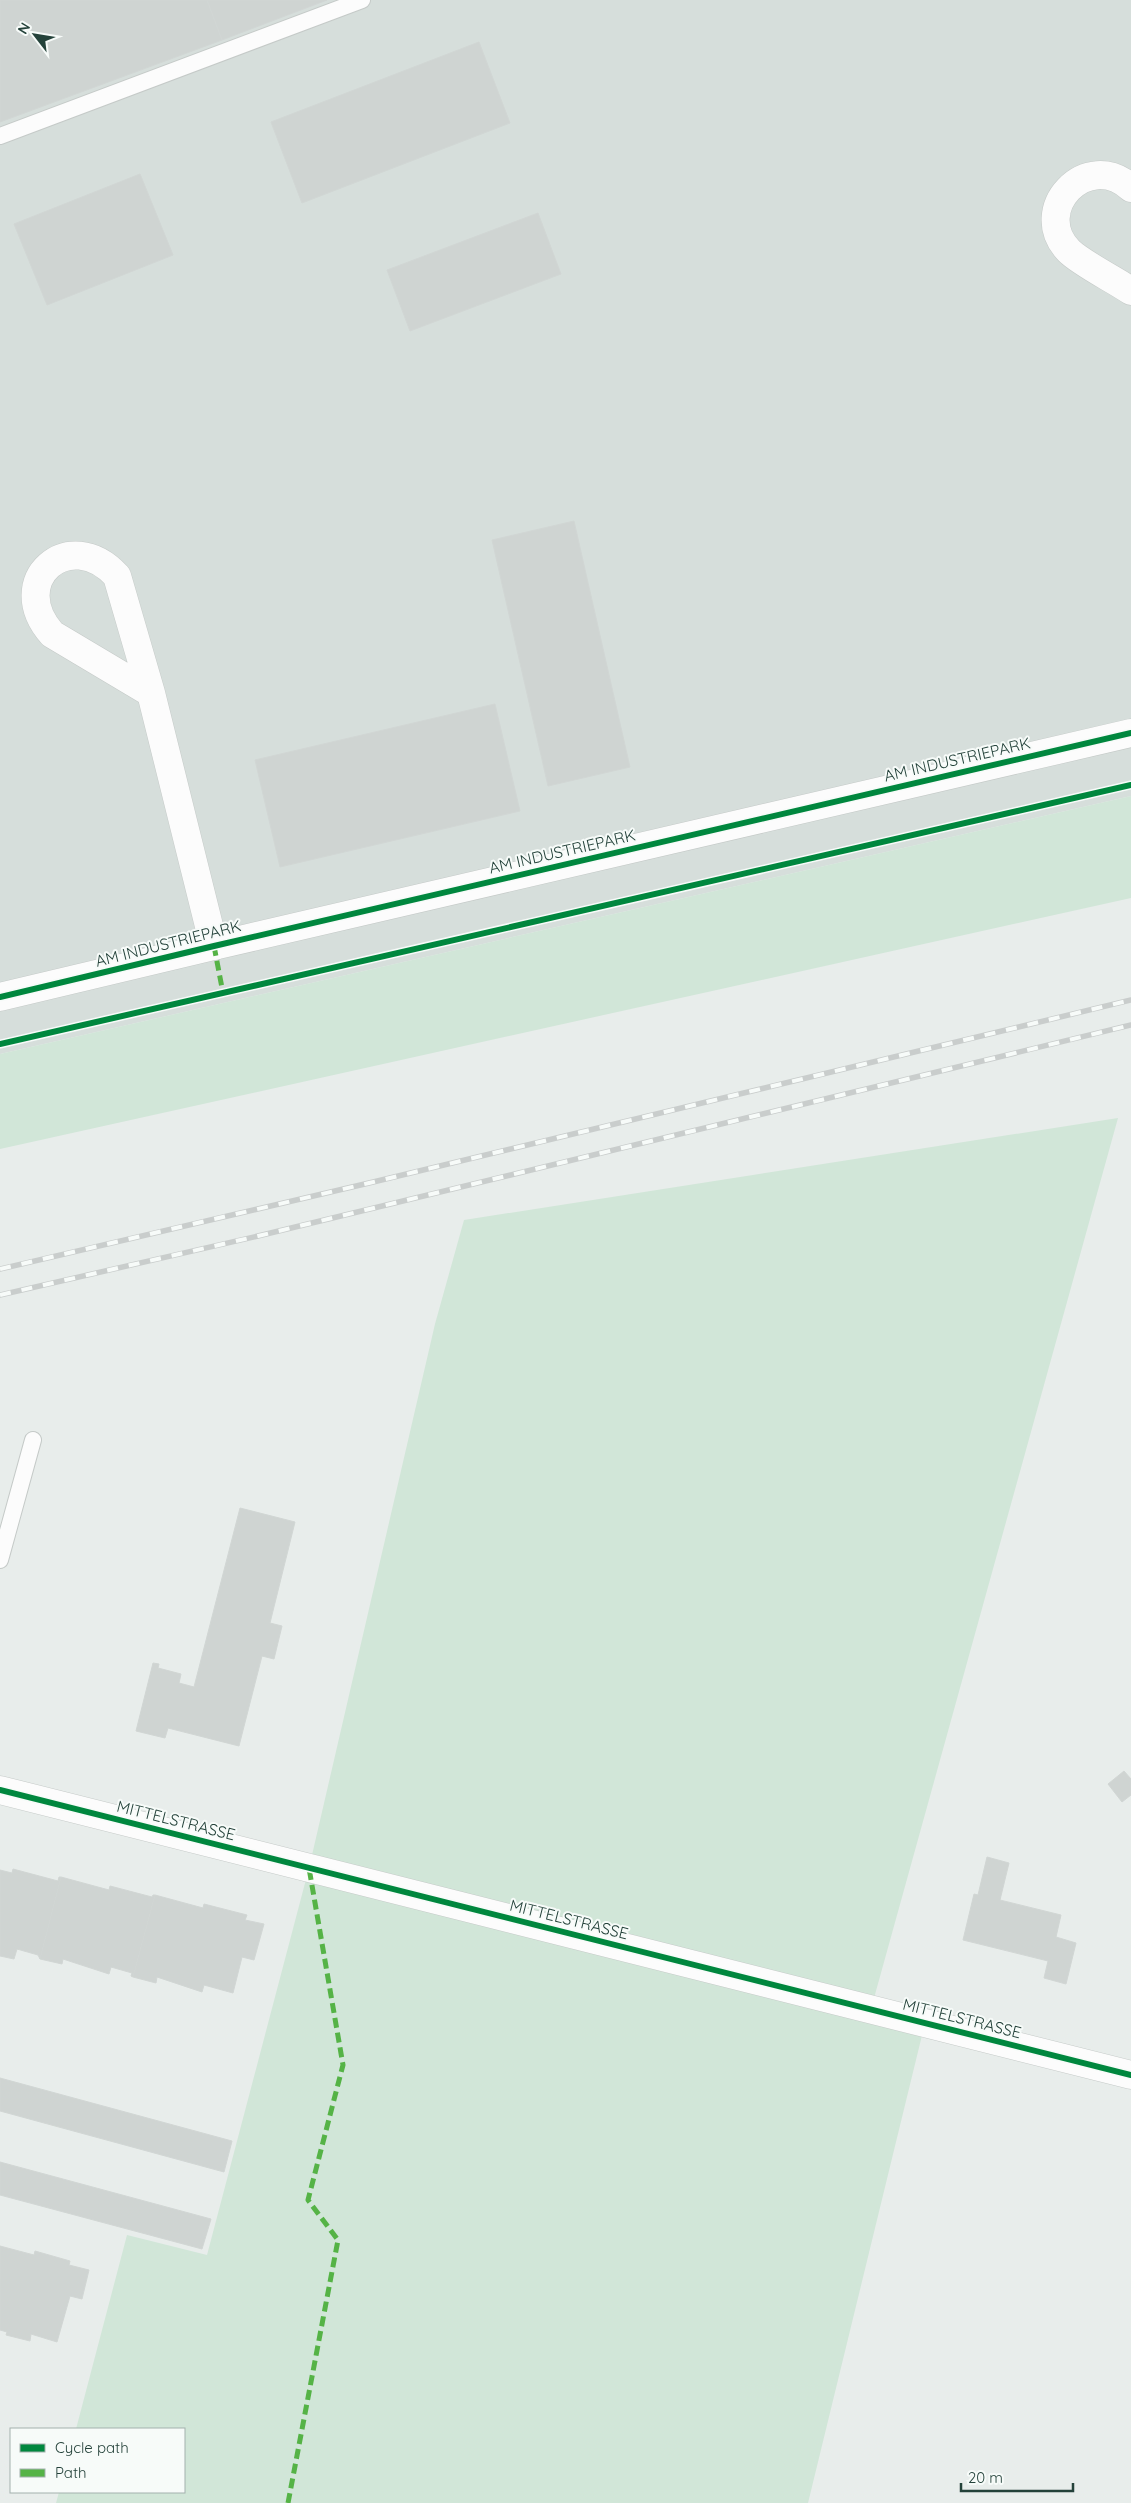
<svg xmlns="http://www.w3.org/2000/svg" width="1131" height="2503" font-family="Quicksand,sans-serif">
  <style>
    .built { fill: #d6dedb }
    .green { fill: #d1e6d8 }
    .building { fill: #cfd4d2; stroke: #d1d6d4 }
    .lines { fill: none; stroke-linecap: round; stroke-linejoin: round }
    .service-casing { stroke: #c5cac8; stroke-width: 18 }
    .minor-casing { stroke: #c5cac8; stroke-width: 29 }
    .tertiary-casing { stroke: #c5cac8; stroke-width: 29 }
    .service { stroke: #fcfcfc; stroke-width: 16 }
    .minor { stroke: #fcfcfc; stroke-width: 28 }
    .tertiary { stroke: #fcfcfc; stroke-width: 28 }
    .rail-casing { stroke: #c9cdcc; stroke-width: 5.5 }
    .rail { stroke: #f7fbf9; stroke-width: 4; stroke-dasharray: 11; stroke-linecap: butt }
    .quiet { stroke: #55b346; stroke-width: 5; stroke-dasharray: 10 5; stroke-linecap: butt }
    .cycleway-casing { stroke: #f7fbf9; stroke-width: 9 }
    .cycleway { stroke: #00873e; stroke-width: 6 }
    .labels { text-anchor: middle; stroke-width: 4; stroke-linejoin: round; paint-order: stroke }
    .street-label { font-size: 16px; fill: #24423a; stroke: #f7fbf9 }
  </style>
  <rect width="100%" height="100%" fill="#e8edeb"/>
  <polygon class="built" points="0,0 1131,0 1131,796 0,1054"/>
  <g class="green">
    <polygon points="1131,796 1131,898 0,1149 0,1054"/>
    <polygon points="1118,1118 871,2009 925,2023 808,2503 56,2503 59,2492 184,2492 184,2429 76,2429 127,2235 207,2255 309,1868 435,1324 464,1220"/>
  </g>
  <g class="building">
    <polygon points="0,0 207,0 222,40 0,122"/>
    <polygon points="207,0 327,0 222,40"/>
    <polygon points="479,42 510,123 302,203 271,122"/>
    <polygon points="140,174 173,255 47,305 14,224"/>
    <polygon points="538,213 561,274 410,331 387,270"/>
    <polygon points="574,521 630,767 548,786 492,540"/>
    <polygon points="495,704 520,811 280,867 255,760"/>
    <polygon points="240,1508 295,1522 270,1623 282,1626 274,1659 262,1656 239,1746 168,1728 165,1738 136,1731 153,1663 159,1664 158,1668 181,1674 179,1683 194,1687"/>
    <polygon points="1124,1771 1131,1779 1131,1795 1122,1802 1108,1784"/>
    <polygon points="987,1857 1009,1863 1000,1900 1061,1915 1056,1937 1076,1943 1066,1984 1044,1978 1048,1961 963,1940 974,1894 978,1895"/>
    <polygon points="13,1869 58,1881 59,1877 61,1877 40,1959 38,1955 17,1949 14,1959 0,1956 0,1870 12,1873"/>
    <polygon points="61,1877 109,1890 110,1886 152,1897 153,1895 155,1895 133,1977 131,1976 132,1973 111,1967 109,1974 63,1959 62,1964 40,1959"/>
    <polygon points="155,1895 203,1908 204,1904 247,1915 245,1920 264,1924 254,1960 242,1957 233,1993 204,1985 202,1992 157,1977 156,1983 133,1977"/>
    <polygon points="0,2078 232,2141 224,2172 0,2111"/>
    <polygon points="0,2162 211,2219 202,2249 0,2195"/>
    <polygon points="0,2246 34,2255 35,2251 70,2261 69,2265 89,2270 82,2299 70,2296 57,2342 31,2334 30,2341 6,2335 7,2332 0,2330"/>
  </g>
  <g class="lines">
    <defs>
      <g id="service">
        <polyline points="0,136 362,0"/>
        <polyline points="0,1560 33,1440"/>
      </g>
      <g id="minor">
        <path d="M1131,188c-44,-40 -102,22 -62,63 12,12 46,29 62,40"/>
        <path d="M151,693l-99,-59c-47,-53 17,-110 65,-58l34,117 63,253"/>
        <polyline points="0,1790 1131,2075"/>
      </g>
      <polyline id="tertiary" points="0,997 214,946 1131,733"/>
    </defs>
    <use href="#service" class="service-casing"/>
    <use href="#minor" class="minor-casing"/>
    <use href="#tertiary" class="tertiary-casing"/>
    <use href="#service" class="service"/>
    <use href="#minor" class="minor"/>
    <use href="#tertiary" class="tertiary"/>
    <defs>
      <g id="rail">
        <polyline points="0,1269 369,1183 1131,1000"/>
        <polyline points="0,1295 258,1236 1131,1025"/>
      </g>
    </defs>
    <use href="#rail" class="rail-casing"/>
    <use href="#rail" class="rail"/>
    <g class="quiet">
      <polyline points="214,946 223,993"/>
      <polyline points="288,2503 338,2240 308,2200 343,2065 309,1868"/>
    </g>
    <defs>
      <g id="cycleway">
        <polyline points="0,997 214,946 1131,733"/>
        <polyline points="0,1044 1131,785"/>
        <polyline points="0,1790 1131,2075"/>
      </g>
    </defs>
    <use href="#cycleway" class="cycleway-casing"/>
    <use href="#cycleway" class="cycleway"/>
  </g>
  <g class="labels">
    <g class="street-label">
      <text transform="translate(957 759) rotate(-13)" y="6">AM INDUSTRIEPARK</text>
      <text transform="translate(562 851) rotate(-13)" y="6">AM INDUSTRIEPARK</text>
      <text transform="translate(168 943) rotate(-14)" y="6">AM INDUSTRIEPARK</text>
      <text transform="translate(176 1820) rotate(14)" y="6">MITTELSTRASSE</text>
      <text transform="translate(569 1919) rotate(14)" y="6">MITTELSTRASSE</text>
      <text transform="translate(962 2018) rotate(14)" y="6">MITTELSTRASSE</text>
    </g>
  </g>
  <rect x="10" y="2428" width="175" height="65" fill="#f7fbf9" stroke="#a3b1ad"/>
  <rect x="20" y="2444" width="25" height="8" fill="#00873e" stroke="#a3b1ad"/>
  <text x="55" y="2453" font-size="15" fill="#24423a">Cycle path</text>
  <rect x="20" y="2469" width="25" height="8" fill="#55b346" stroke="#a3b1ad"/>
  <text x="55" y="2478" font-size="15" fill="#24423a">Path</text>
  <g transform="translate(35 35) rotate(301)" stroke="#f7fbf9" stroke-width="4" paint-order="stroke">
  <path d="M0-4L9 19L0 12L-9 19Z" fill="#24423a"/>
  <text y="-8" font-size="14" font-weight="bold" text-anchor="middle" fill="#24423a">N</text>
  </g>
  <path d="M961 2483v8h112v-8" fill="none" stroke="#24423a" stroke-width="2.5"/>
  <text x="968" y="2483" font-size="15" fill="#24423a" stroke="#f7fbf9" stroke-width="4" paint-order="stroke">20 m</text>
</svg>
